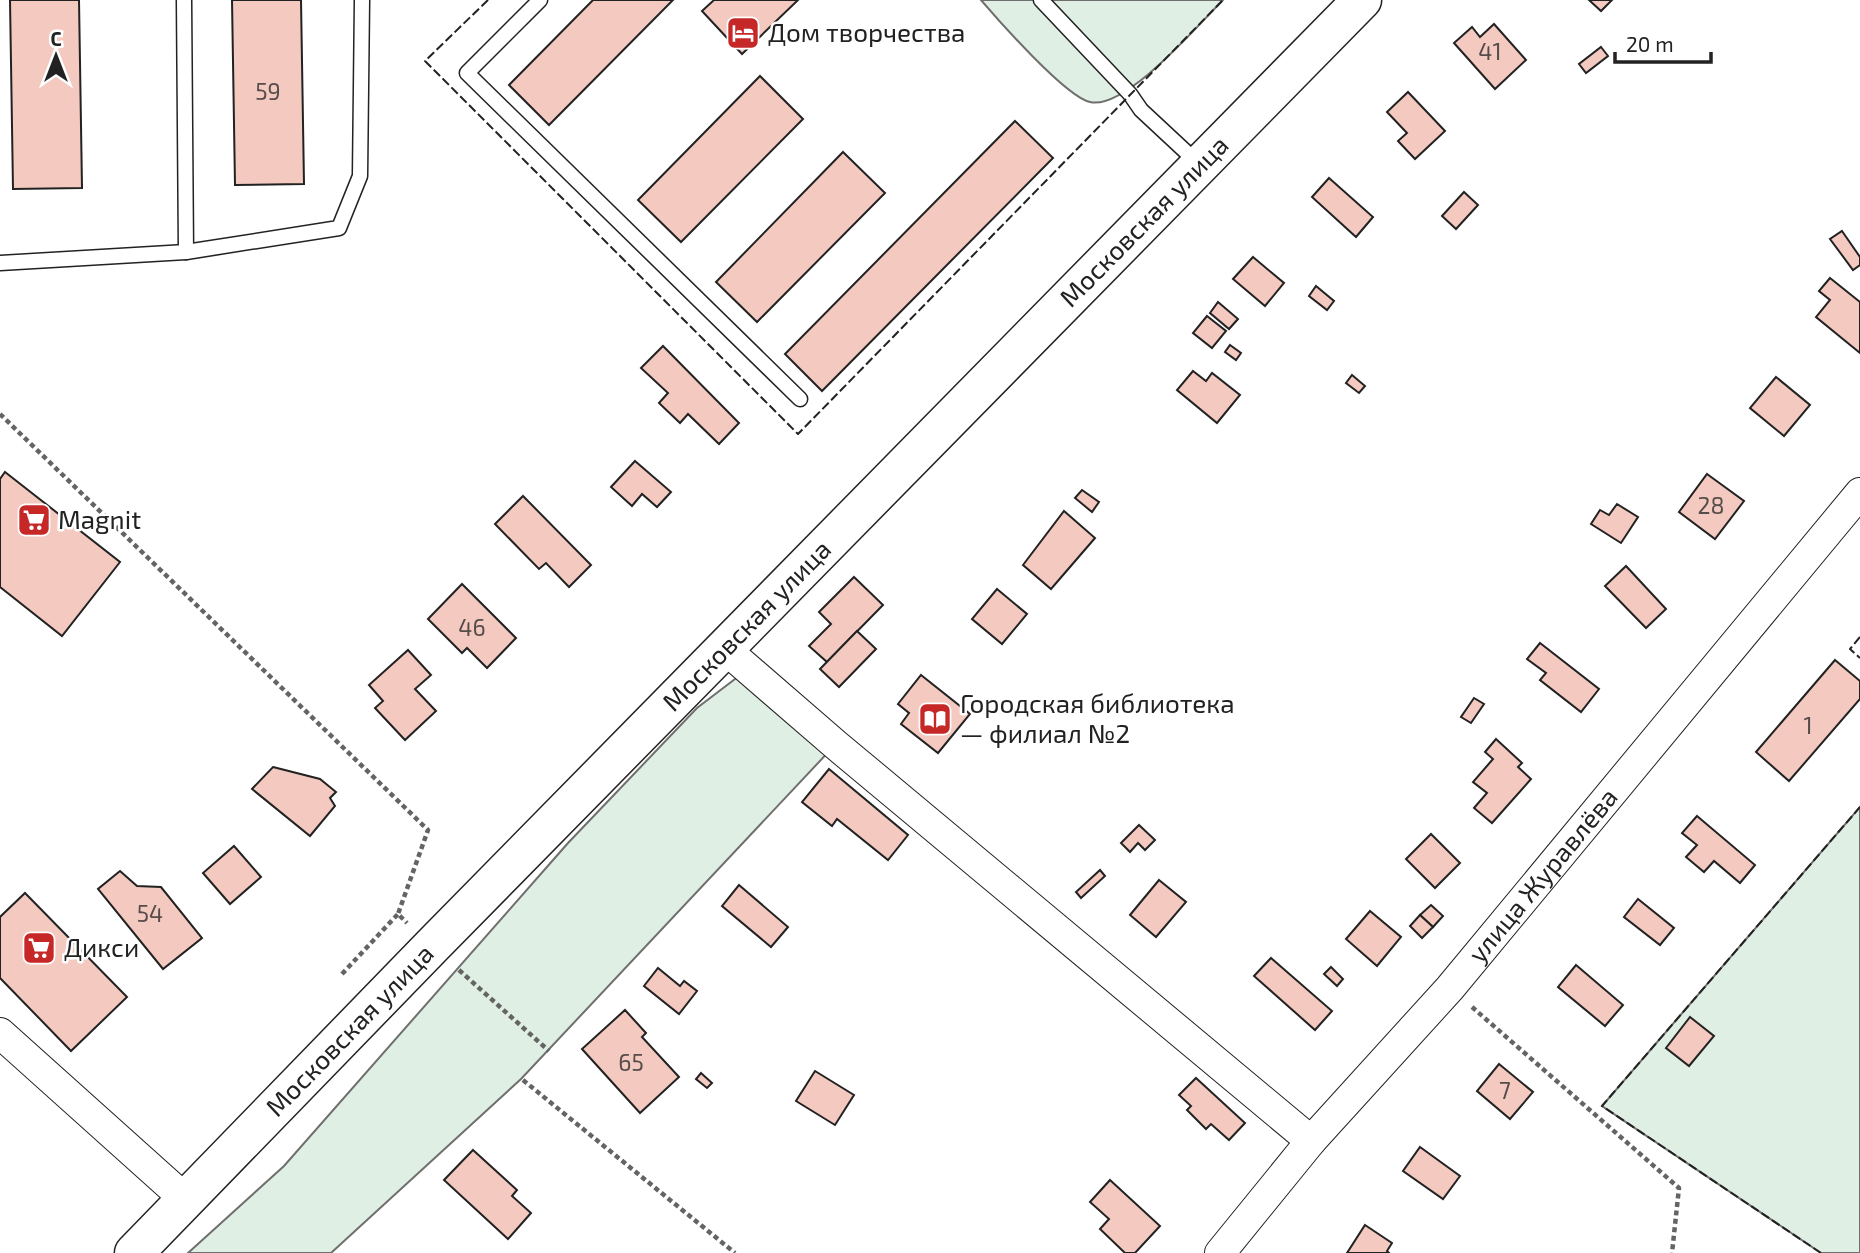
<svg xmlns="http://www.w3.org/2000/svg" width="1860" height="1253" font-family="'Exo 2',sans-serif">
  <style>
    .green { fill: #e0efe3; stroke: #6f6f6f; stroke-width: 2 }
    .building { fill: #f3c9c0; stroke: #222; stroke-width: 2 }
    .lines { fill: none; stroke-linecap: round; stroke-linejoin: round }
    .service-casing { stroke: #222; stroke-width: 17 }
    .minor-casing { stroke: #222; stroke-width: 32 }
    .primary-casing { stroke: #222; stroke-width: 41 }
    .path { stroke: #646464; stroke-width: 4.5; stroke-dasharray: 5 3.5; stroke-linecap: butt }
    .service { stroke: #fff; stroke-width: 14 }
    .minor { stroke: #fff; stroke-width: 30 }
    .primary { stroke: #fff; stroke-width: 38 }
    .fence { stroke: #222; stroke-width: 2; stroke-dasharray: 9 3.5; stroke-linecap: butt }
    .labels { text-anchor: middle; stroke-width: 5; stroke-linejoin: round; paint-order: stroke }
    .number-label { font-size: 23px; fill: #564c4a }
    .poi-label { font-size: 26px; fill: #222; stroke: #fff; text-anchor: start }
    .street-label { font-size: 26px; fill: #222; stroke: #fff }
  </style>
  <rect width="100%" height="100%" fill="#fff"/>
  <g class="green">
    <path d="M981,0h242c-25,25 -97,110 -133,102 -24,-5 -91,-81 -109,-102z"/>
    <polygon points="739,676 834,746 521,1079 331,1253 188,1253 284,1166 568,843 697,708"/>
    <polygon points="1860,807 1860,1253 1821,1253 1602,1106"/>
  </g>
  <g class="building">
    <polygon points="10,0 79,0 82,188 13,189"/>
    <polygon points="232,0 301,0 304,184 235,185"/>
    <polygon points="593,0 673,0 549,125 509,85"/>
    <polygon points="714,0 798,0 742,54 702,11"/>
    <polygon points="1589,0 1612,0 1601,11"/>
    <polygon points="1494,24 1526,60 1495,89 1454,43 1472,27 1480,37"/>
    <polygon points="1601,47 1608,56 1586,73 1579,64"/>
    <polygon points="760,76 803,119 681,242 638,200"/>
    <polygon points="1408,92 1445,131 1415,159 1398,141 1407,133 1387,112"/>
    <polygon points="1015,121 1053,158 822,391 785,354"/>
    <polygon points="843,152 885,193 757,322 716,282"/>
    <polygon points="1329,178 1373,217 1356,237 1312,197"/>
    <polygon points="1464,192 1478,205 1456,229 1442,216"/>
    <polygon points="1842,231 1860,257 1860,265 1853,270 1830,239"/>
    <polygon points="1253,257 1284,283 1265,306 1233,279"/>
    <polygon points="1830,278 1860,302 1860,353 1816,317 1830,300 1819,291"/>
    <polygon points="1316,286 1334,301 1327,310 1309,296"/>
    <polygon points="1218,302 1238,319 1229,329 1210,313"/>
    <polygon points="1207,316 1226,331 1212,348 1193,333"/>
    <polygon points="1230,345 1241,353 1236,360 1225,352"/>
    <polygon points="663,346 739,423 719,444 688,414 680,423 659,403 668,393 641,368"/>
    <polygon points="1193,371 1206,381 1212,373 1240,395 1217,423 1177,390"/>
    <polygon points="1352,375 1365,386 1359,393 1346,383"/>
    <polygon points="1776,377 1810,405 1784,436 1750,408"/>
    <polygon points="635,461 671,492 657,507 642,494 632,506 611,487"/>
    <polygon points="5,472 120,562 62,636 0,587 0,479"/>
    <polygon points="1707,474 1744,501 1715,539 1679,512"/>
    <polygon points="1082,490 1099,502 1092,512 1075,498"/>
    <polygon points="523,496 591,565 569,587 546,563 539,569 495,524"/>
    <polygon points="1617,504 1638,517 1621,543 1591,524 1600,510 1609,515"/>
    <polygon points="1064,511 1095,538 1051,589 1023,565"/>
    <polygon points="1626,566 1666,609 1646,628 1605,586"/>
    <polygon points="854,577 883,605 827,662 809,646 831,624 819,612"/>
    <polygon points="462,584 516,638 487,668 467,648 462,653 428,619"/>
    <polygon points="997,589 1027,614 1002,644 972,619"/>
    <polygon points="857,631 876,649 839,687 820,669"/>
    <polygon points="1540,643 1599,689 1581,712 1540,680 1546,673 1527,659"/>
    <polygon points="408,650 431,675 415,689 436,711 405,740 375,708 383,701 369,685"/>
    <polygon points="1835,660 1860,681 1860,699 1789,781 1756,752"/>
    <polygon points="921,675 970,714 938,753 901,724 909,713 898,704"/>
    <polygon points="1474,698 1484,704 1471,723 1461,717"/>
    <polygon points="1496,739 1522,763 1518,767 1531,779 1492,823 1474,808 1487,793 1473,782 1493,759 1485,752"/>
    <polygon points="273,767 320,779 336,792 330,798 335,806 310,836 252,789"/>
    <polygon points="829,769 908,835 888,860 837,819 832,826 802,802"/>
    <polygon points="1697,816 1755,865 1740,883 1714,861 1704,872 1686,857 1697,845 1682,833"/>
    <polygon points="1139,825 1155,840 1145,850 1138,843 1130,852 1121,843"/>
    <polygon points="1431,834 1460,863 1435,888 1406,859"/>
    <polygon points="234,846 261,877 230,904 203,873"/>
    <polygon points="1100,870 1105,876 1081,898 1076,892"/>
    <polygon points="120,871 137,886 161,887 202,938 163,969 98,889"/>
    <polygon points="1159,880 1186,902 1156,937 1130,915"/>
    <polygon points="739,885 788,927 771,947 722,906"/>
    <polygon points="25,893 127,997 71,1051 0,978 0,917"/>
    <polygon points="1638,899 1674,928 1660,945 1624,917"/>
    <polygon points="1431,905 1443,916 1433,927 1420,915"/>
    <polygon points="1370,911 1401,937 1377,966 1346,939"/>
    <polygon points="1420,915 1433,927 1422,938 1410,926"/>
    <polygon points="1271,958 1332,1011 1315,1030 1254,976"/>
    <polygon points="1576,965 1623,1005 1605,1026 1558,987"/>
    <polygon points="1331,967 1343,979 1337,986 1324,974"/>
    <polygon points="658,968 680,986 684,981 697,991 679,1014 644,986"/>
    <polygon points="625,1010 646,1033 642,1037 679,1077 640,1113 582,1049"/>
    <polygon points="1690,1017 1714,1036 1689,1066 1666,1048"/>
    <polygon points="1499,1064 1533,1092 1510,1119 1477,1091"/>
    <polygon points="815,1071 854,1095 835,1125 796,1101"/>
    <polygon points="701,1073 712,1083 707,1088 696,1079"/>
    <polygon points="1196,1078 1245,1123 1229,1140 1211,1124 1206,1129 1187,1110 1191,1106 1179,1095"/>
    <polygon points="1420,1147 1460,1176 1443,1199 1403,1171"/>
    <polygon points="473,1150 517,1190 512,1196 531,1213 508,1239 444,1180"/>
    <polygon points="1110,1180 1160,1226 1135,1253 1125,1253 1100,1229 1109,1219 1090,1202"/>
    <polygon points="1365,1225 1392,1243 1387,1251 1389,1253 1347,1253"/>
  </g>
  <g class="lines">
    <defs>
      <g id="service">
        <polyline points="540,0 467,73 800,399"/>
        <polyline points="1041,0 1130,94 1141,110 1199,164"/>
        <polyline points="186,252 339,228 360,176 362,0"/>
        <polyline points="0,263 186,252 184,0"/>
      </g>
      <g id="minor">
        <polyline points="725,649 836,745 1311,1141"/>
        <polyline points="0,1033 185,1199"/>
        <path id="s1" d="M1220,1253l91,-112 139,-153 410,-495"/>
      </g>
      <g id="primary">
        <path id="s2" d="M134,1253l298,-307 930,-946"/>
      </g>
    </defs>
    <use href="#service" class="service-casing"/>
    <use href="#minor" class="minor-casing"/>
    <use href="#primary" class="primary-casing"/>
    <g class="path">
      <polyline points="0,414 428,830 398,914 407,923"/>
      <polyline points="459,970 549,1051"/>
      <polyline points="342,974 398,914"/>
      <polyline points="1472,1007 1679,1188 1672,1253"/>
      <polyline points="523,1080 735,1253"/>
    </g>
    <use href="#service" class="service"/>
    <use href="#minor" class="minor"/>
    <use href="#primary" class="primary"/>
    <g class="fence">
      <polyline points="488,0 425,61 798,434 1223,0"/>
      <polyline points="1860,637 1850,649 1860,658"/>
      <polyline points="1821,1253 1602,1106 1860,807"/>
    </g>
  </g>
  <defs>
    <symbol id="hotel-square" viewBox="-11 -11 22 22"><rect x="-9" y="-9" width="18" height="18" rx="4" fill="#c62828" stroke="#fff"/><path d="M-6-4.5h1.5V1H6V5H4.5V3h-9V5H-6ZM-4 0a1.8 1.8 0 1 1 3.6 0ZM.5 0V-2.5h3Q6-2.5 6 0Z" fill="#fff"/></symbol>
    <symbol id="supermarket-square" viewBox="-11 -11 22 22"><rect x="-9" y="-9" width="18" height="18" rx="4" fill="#c62828" stroke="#fff"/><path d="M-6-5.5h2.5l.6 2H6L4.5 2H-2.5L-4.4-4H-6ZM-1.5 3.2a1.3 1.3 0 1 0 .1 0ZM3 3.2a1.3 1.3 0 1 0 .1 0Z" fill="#fff"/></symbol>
    <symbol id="library-square" viewBox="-11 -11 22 22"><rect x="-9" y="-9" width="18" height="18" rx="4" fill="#c62828" stroke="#fff"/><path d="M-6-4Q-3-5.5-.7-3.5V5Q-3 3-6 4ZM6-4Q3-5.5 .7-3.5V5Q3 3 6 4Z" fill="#fff"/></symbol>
  </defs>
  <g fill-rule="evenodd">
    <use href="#hotel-square" x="724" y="14" width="38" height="38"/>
    <use href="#supermarket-square" x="15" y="501" width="38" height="38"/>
    <use href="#library-square" x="916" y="700" width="38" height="38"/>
    <use href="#supermarket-square" x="20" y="929" width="38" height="38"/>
  </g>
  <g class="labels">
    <g class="number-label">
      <text x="1490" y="60">41</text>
      <text x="268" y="100">59</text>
      <text x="1711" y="514">28</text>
      <text x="472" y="636">46</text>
      <text x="1808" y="734">1</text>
      <text x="150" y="922">54</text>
      <text x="631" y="1071">65</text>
      <text x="1505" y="1099">7</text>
    </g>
    <g class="poi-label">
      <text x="768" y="42">Дом творчества</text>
      <text x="58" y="529">Magnit</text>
      <text x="960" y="713">Городская библиотека<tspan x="960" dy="30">— филиал №2</tspan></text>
      <text x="64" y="957">Дикси</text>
    </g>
    <g class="street-label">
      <text dy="9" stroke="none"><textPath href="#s2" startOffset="1444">Московская улица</textPath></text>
      <text dy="9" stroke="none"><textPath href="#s2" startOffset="877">Московская улица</textPath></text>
      <text dy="9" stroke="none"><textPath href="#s1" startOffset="497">улица Журавлёва</textPath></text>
      <text dy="9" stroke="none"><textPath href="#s2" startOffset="310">Московская улица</textPath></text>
    </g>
  </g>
  <g transform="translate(56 56)" stroke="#ffffff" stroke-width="5" paint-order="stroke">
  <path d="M0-5L12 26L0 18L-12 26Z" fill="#222222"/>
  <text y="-10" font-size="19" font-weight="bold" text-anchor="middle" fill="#222222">С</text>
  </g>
  <path d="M1615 52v10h96v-10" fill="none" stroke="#222222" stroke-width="3.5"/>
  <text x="1626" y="52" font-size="21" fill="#222222" stroke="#ffffff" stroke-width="5" paint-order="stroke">20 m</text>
</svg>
